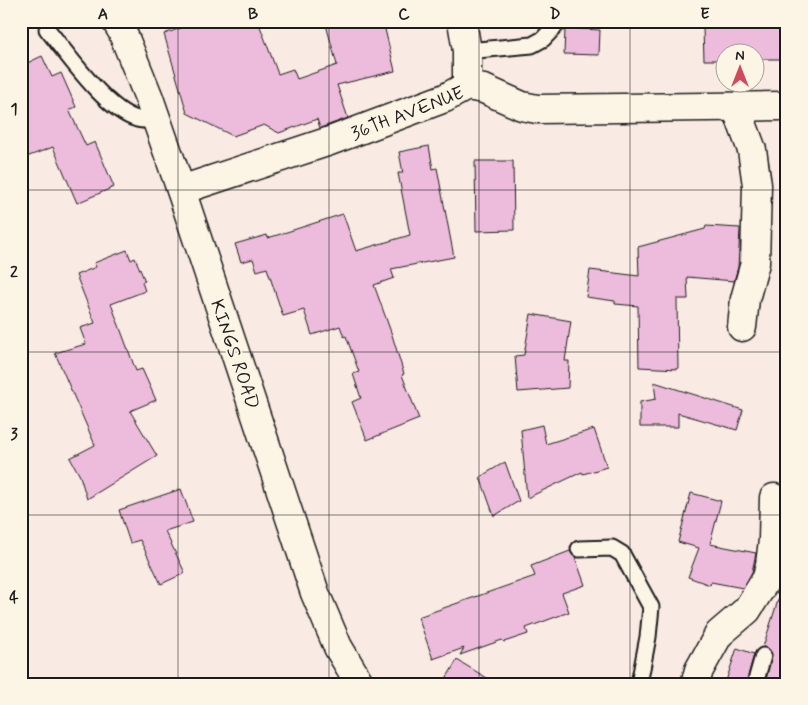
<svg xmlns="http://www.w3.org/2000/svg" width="808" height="705" font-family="Mynerve,sans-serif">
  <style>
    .building { fill: #edbcdc; stroke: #1c1c1c }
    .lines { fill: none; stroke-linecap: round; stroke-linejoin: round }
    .lane-casing { stroke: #1c1c1c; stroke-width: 19 }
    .street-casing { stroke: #1c1c1c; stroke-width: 31 }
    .lane { stroke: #fcf5e5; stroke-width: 15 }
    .street { stroke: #fcf5e5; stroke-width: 28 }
    .grid { fill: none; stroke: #1c1c1c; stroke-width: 1; stroke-opacity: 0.55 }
    .labels { text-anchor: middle; stroke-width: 4; stroke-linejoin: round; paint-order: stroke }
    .street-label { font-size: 19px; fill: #1c1c1c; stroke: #fcf5e5 }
    .neatline { fill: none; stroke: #1c1c1c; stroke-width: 2 }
    .grid-label { font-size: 16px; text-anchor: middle; font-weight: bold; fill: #1c1c1c }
  </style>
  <rect width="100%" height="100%" fill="#f9eae3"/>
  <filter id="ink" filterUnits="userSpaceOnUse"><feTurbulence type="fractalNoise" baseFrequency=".02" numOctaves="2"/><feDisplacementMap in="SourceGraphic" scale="10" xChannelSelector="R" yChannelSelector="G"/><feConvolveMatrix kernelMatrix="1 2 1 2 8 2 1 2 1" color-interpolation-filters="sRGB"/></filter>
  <g filter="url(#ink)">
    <g class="building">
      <polygon points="201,21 258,21 278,74 293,69 297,79 337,65 325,21 383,21 395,71 337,85 348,118 320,128 317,119 279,133 264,125 233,136 187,113 164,34"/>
      <polygon points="709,21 782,21 782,59 756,59 756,52 726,52 726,60 704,60 703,28 709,27"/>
      <polygon points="566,28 600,30 599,55 564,54 565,30"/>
      <polygon points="42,56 52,77 61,73 76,107 69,110 86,146 95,142 114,187 77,203 53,147 21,159 21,66"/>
      <polygon points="429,146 433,169 437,168 454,257 391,269 394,278 374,285 392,335 404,374 402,375 419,419 367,440 352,402 361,398 353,374 359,372 346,336 344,337 340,326 312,335 304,310 283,316 267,268 257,271 253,259 241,262 235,244 267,235 268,238 343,214 356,251 410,235 398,173 403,173 399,152"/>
      <polygon points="475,161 513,161 514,230 476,231"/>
      <polygon points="706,226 740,228 738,267 734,281 687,277 688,299 677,299 678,369 639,367 638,306 615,304 615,301 586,297 590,270 639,276 638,247 705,229"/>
      <polygon points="127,250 131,260 135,258 145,281 142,282 145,291 111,304 136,371 142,369 156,400 130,411 157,456 87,499 80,476 70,458 95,445 55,353 86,344 80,328 95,323 76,275 96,267 94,263"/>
      <polygon points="531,314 571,321 565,361 569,361 568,388 518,392 515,356 524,355"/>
      <polygon points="654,382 743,410 737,430 678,413 678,427 640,427 640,402 656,399"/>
      <polygon points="542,425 546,444 594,429 607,467 583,474 582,472 527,498 521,430"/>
      <polygon points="505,462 519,501 494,516 480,477"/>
      <polygon points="181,489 193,522 165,531 185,573 161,584 140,540 130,543 119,510"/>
      <polygon points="691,493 721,501 710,544 756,553 752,572 743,588 711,582 710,585 688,577 699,548 678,542"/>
      <polygon points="570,551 575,557 585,585 562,593 569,612 526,628 528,634 504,642 502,640 460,655 464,648 433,659 418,617 535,576 531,566"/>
      <polygon points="787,558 787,684 765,684 772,654 769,649 763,647 780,594 776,594 782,582"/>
      <polygon points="737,648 754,654 746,684 725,684"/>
      <polygon points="457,660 497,684 443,684"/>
    </g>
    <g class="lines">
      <defs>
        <g id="lane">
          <path d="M47,29c21,26 59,81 90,90 6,2 14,1 20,2"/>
          <polyline points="467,51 532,45 543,39 560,21"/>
          <polyline points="579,549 612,548 622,554 651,607 648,637 639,684"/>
          <polyline points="755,684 763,656"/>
        </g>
        <g id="street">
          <polyline points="116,21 122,31 149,98 181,190 315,593 338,647 360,684"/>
          <polyline points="462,21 467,51 467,86"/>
          <polyline points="736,107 752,150 757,185 755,263 745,299 742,327"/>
          <polyline points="181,190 330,141 445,98 467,86 484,89 522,106 537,109 787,106"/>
          <polyline points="695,684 699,670 719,634 747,610 767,578 770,565 773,540 774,498"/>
        </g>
      </defs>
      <use href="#lane" class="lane-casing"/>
      <use href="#street" class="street-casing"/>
      <use href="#lane" class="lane"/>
      <use href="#street" class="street"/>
    </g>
  </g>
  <path class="grid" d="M178,21v663M329,21v663M479,21v663M630,21v663M21,190h766M21,352h766M21,515h766"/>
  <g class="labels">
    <g class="street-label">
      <text transform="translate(407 112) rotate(-21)" y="7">36TH AVENUE</text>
      <text transform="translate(236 354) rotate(71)" y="7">KINGS ROAD</text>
    </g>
  </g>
  <rect width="808" height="705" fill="none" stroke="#fcf5e5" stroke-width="55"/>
  <g transform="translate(740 68)"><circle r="24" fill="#fcf5e5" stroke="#a29e95"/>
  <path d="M0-4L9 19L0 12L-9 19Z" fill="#d1495b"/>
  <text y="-8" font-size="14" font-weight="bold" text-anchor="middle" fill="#1c1c1c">N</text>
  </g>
  <rect x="28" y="28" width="752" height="650" class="neatline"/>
  <g class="grid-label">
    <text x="103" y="19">A</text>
    <text x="253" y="19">B</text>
    <text x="404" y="19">C</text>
    <text x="555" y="19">D</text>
    <text x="705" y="19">E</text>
    <text x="14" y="114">1</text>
    <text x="14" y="277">2</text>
    <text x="14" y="439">3</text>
    <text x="14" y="602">4</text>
  </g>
</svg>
